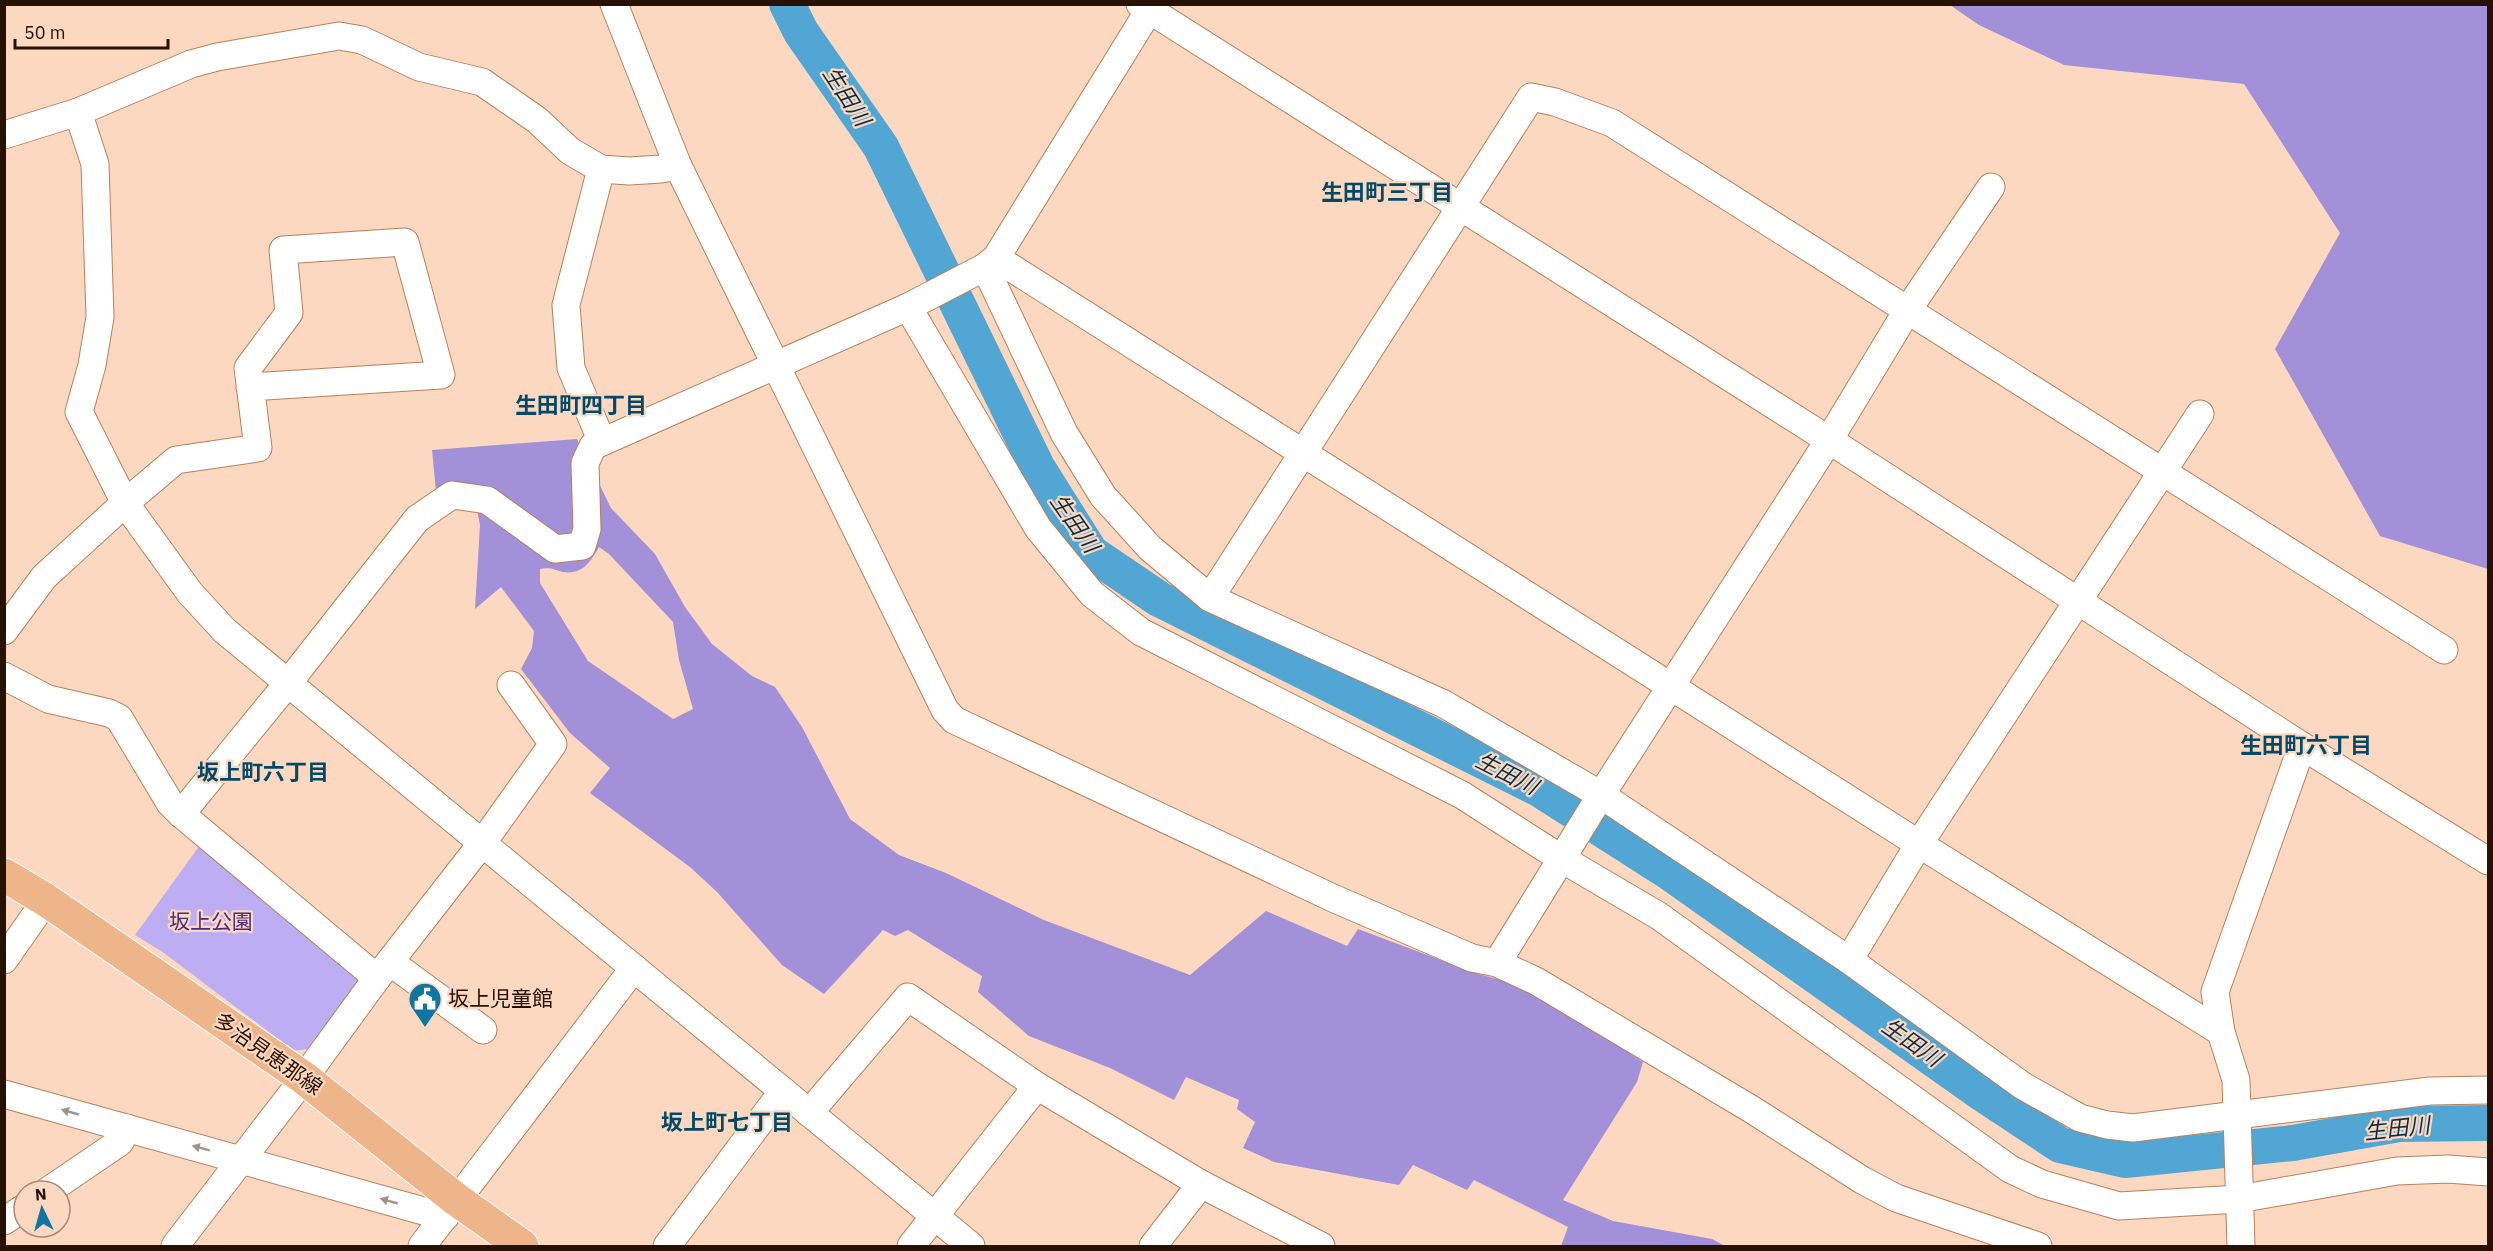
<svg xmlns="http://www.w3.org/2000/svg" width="2493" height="1251" font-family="'IBM Plex Sans','Noto Sans JP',sans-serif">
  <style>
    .green { fill: #bdadf3 }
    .forest { fill: #a290d9; fill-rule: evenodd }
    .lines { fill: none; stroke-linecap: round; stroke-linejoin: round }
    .river { stroke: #51a6d4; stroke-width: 36 }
    .minor-casing { stroke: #b7805a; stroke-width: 29 }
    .major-casing { stroke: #fff; stroke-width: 35 }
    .minor { stroke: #fff; stroke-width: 27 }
    .major { stroke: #eeb58b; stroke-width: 33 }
    .oneway { fill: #9d948e }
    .labels { text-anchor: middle; stroke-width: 4.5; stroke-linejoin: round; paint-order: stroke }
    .park-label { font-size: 21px; fill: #482b80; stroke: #fdd8c0 }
    .poi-label { font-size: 21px; fill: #261103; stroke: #fdd8c0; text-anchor: start }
    .street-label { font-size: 21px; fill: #261103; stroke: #fdd8c0 }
    .water-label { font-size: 22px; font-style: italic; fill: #082f43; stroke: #fdd8c0 }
    .neighbourhood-label { font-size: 22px; font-weight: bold; fill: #024967; stroke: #fdd8c0 }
  </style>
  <rect width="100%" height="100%" fill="#fdd8c0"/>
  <polygon class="green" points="200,845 364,981 318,1047 294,1051 164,953 135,935"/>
  <g class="forest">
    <polygon points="1950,5 2488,5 2488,569 2380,536 2275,349 2340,233 2244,84 2064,65 1979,25"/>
    <path d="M577,439l34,69 44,46 30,53 27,37 40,32 23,11 27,40 48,92 49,36 47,18 98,47 146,55 76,-64 81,35 11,-17 120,45 46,12 119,76 -6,20 -74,118 50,21 99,18 13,7h-164l7,-19 -94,-47 -7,10 -54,-25 -14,20 -125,-23 -31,-14 12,-26 -18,-13 2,-9 -53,-23 -12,23 -64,-32 -81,-32 -51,-44 4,-16 -74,-46 -13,6 -12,-6 -59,64 -42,-29 -65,-73 -27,-25 -100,-74 20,-25 -40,-35 -49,-64 11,-21 2,-17 -33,-44 -26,22 5,-84 -4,-21 -38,8 -6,-62zM599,547l10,7 64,68 6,38 14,49 -20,10 -85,-58 -48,-78v-14c13,-2 13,1 23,3 20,3 28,-11 36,-25z"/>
  </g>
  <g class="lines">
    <polyline class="river" points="787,4 801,32 881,147 1037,467 1091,553 1159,599 1541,790 1669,872 1983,1094 2060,1145 2125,1160 2293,1143 2399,1124 2488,1123"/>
    <defs>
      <g id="minor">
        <polyline points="614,4 678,166 945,710 954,720 1335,899 1472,958 1497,963 1536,981 1751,1109 1862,1180 1896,1198 2038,1246"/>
        <polyline points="1140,4 1829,440 2302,746 2488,861"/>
        <polyline points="78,112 95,164 100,317 92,365 79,412 125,503 190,593 225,631 971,1246"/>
        <polyline points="4,135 78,112 191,64 217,57 339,36 362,40 419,67 482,82 537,120 570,151 601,169 629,171 661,169 678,166"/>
        <polyline points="601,169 566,305 571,368 602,442"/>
        <polyline points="996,258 1919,844 2221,1032"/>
        <polyline points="985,267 1064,433 1103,496 1150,548 1210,598 1444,704 1601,795 1849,960 2023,1086 2080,1118 2107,1125 2133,1128 2430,1091 2488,1090"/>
        <polyline points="908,307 1038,528 1092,594 1141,632 1462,795 1562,859 1659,916 2010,1169 2042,1184 2119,1206 2239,1199 2397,1171 2448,1169 2488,1172"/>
        <polyline points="1210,598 1531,97 1555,102 1612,123 2444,650"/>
        <polyline points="4,631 44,577 125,503 176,460 258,448 248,368 289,313 283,250 405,242 441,375 250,387"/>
        <polyline points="4,676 48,699 109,713 119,718 170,803 181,814 377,978"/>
        <polyline points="181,814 288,683 417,519 452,495 487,500 555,549 582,546 587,529 585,463 593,446 908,307 985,267 996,258 1153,4"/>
        <polyline points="4,960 46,900"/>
        <polyline points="1849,960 1919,844 2200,414"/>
        <polyline points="390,962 483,1030"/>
        <polyline points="1497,963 1601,795 1829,440 1907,311 1991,187"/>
        <polyline points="4,1094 445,1217"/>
        <polyline points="809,1113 908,997 1037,1086 1201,1184 1321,1246"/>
        <polyline points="48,1191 120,1142 127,1128"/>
        <polyline points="4,1221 24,1208"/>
        <polyline points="175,1246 304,1078 377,978 483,842 553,744 511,685"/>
        <polyline points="422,1246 634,968"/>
        <polyline points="667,1246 783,1091"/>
        <polyline points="911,1246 1037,1086"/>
        <polyline points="1153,1246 1201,1184"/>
        <polyline points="2241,1246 2236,1080 2221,1032 2215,992 2302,746"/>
      </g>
      <polyline id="major" points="4,875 46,900 304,1078 457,1200 522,1246"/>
    </defs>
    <use href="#minor" class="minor-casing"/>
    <use href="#major" class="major-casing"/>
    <use href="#minor" class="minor"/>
    <use href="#major" class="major"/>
  </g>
  <defs><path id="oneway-solid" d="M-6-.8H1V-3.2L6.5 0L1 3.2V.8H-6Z" transform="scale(1.5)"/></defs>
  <g class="oneway">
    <use href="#oneway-solid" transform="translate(70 1112) rotate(-164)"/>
    <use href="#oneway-solid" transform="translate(201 1148) rotate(-165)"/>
    <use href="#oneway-solid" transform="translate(389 1201) rotate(-164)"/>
  </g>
  <defs>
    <symbol id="civic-pin" viewBox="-11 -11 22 30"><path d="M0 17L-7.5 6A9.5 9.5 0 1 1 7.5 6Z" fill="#1175a2" stroke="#fdd8c0"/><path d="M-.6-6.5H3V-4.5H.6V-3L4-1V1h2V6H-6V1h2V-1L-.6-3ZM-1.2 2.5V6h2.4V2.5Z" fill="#fff"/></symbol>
  </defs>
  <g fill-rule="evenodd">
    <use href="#civic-pin" x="406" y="980" width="38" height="52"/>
  </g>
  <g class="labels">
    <g class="park-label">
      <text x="211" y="929">坂上公園</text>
    </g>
    <g class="poi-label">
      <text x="448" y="1006">坂上児童館</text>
    </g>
    <g class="street-label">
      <text transform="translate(268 1054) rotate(35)" y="7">多治見恵那線</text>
    </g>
    <g class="water-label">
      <text transform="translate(847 96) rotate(57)" y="8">生田川</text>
      <text transform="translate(1075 523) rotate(55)" y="8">生田川</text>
      <text transform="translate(1507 773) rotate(27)" y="8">生田川</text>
      <text transform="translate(1912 1042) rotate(35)" y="8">生田川</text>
      <text transform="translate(2397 1128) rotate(-6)" y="8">生田川</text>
    </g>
    <g class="neighbourhood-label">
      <text x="1387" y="200">生田町三丁目</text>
      <text x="581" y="413">生田町四丁目</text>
      <text x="2306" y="753">生田町六丁目</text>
      <text x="263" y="780">坂上町六丁目</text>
      <text x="727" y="1130">坂上町七丁目</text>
    </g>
  </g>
  <rect width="2493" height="1251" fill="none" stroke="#261103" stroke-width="12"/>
  <g transform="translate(42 1209) rotate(355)"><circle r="28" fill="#fdd8c0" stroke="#a78874" stroke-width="1.5"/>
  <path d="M0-4.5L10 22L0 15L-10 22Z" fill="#1175a2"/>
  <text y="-9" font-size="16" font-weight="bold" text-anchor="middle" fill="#261103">N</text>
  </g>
  <path d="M15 39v9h153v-9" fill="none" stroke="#261103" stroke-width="3"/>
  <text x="24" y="39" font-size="18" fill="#261103" stroke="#fdd8c0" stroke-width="4.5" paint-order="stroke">50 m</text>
</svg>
